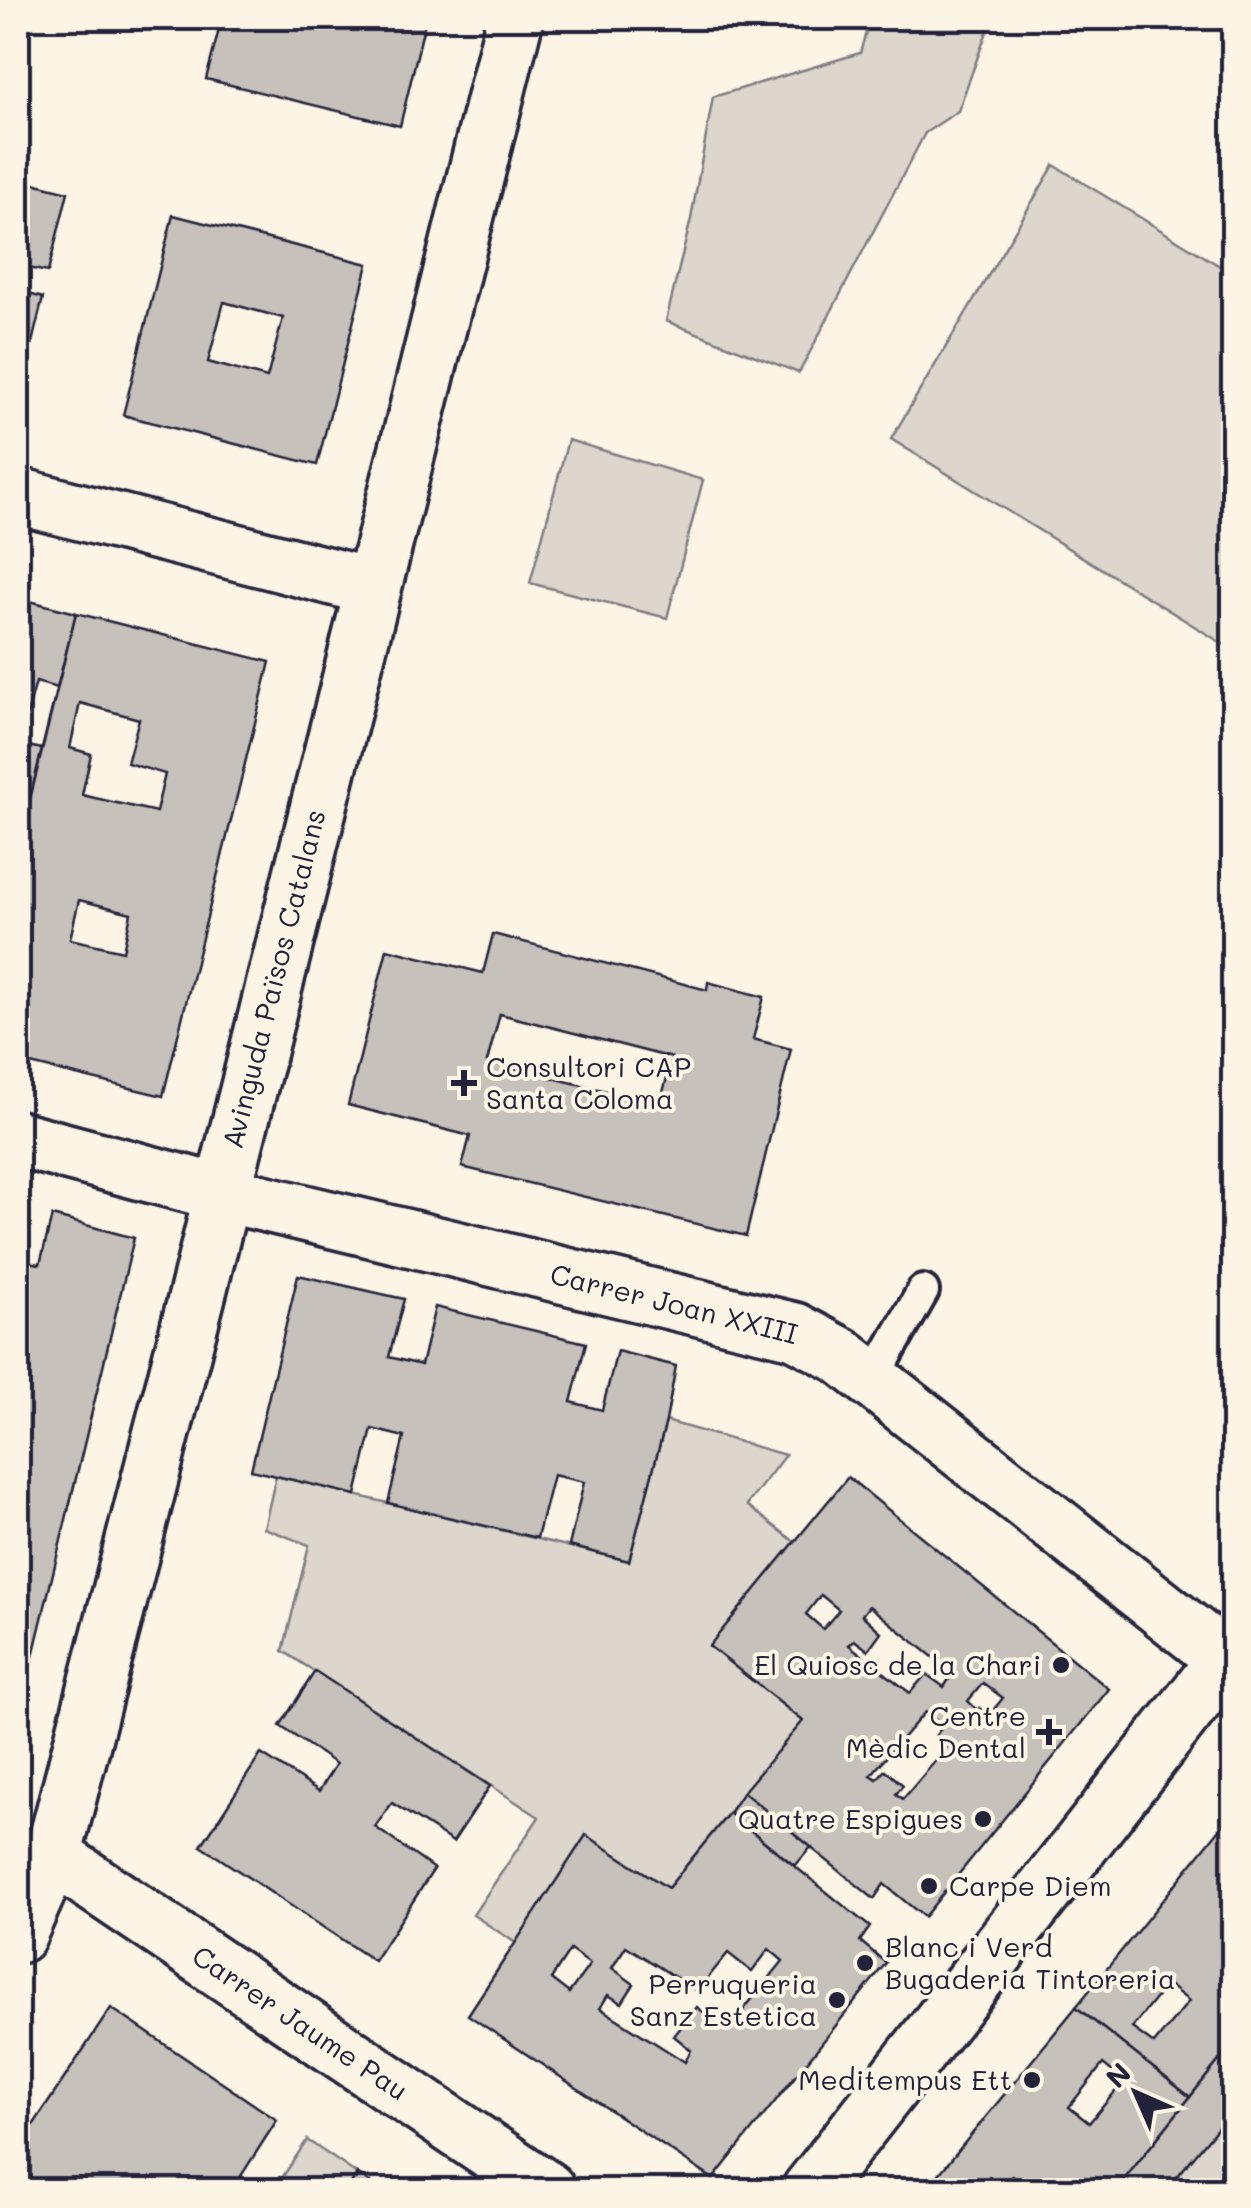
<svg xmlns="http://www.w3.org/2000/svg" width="1251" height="2208" font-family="Mali,sans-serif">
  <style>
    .green { fill: #dcd6cc; stroke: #7f7c84; stroke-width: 2.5 }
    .building { fill: #c6c1bb; stroke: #22223b; stroke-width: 2.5; fill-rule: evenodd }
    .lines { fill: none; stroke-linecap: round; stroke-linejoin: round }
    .service-casing { stroke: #22223b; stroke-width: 38 }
    .minor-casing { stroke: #22223b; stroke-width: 62 }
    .service { stroke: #fcf5e5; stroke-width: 30 }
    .minor { stroke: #fcf5e5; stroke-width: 55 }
    .poi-dot { fill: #22223b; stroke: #fcf5e5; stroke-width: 4 }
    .labels { text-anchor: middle; stroke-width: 8; stroke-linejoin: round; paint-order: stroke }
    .street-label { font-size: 28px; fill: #22223b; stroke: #fcf5e5 }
    .poi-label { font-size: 28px; fill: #22223b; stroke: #fcf5e5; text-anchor: end }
  </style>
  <rect width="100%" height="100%" fill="#fcf5e5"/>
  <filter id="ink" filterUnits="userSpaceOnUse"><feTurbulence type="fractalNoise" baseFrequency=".01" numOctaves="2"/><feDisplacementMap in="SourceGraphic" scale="20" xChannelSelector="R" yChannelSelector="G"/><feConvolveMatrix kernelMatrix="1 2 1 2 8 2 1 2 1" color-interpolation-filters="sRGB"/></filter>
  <g filter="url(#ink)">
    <g class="green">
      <polygon points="870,18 992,18 958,111 925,133 799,373 666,321 691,219 713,97 860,53"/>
      <polygon points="1054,165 1233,274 1233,650 891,439"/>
      <polygon points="568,440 703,480 667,618 530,583"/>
      <polygon points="666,1421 785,1455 747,1505 795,1542 710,1646 803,1721 668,1888 516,1943 473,1915 539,1817 283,1651 309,1545 264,1528 276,1476 629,1561"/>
      <polygon points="1233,2108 1233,2190 1166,2190"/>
      <polygon points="307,2140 357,2174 347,2190 274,2190"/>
    </g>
    <g class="building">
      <polygon points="222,18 426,18 400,126 206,79"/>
      <polygon points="18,179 68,192 48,272 18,266"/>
      <path d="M173,215l195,49 -51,201 -194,-50zM224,302l59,16 -16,60 -59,-16z"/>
      <polygon points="18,291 43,298 21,387 18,386"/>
      <polygon points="18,598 76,613 57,688 36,682 19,744 42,749 54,700 24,822 18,820"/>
      <path d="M76,613l194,49 -107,434 -145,-35v-213zM80,703l59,16 -12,44 38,11 -9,38 -74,-17 9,-41 -21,-6zM79,900l52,13 -8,38 -53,-12z"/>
      <path d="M493,934l214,56 1,-8 56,15 -11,42 38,10 -45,187 -284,-69 8,-31 -122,-31 39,-156 96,24zM500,1014l172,44 -12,46 -173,-42z"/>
      <polygon points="52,1216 134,1238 18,1718 18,1358 24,1331 18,1330 18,1260 40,1264"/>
      <polygon points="298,1275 404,1299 389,1357 421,1365 435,1307 586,1343 571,1402 602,1410 617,1351 676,1366 666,1421 629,1561 569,1546 584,1482 553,1475 537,1538 388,1503 404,1437 372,1429 356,1495 251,1470"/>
      <path d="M848,1477l261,212 -185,228 -40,-33 -10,15 -131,-107 60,-71 -94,-75zM821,1595l18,15 -16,19 -17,-15zM869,1606l84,67 -9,14 -18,-13 -16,19 -61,-48 5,-5 14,10 13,-18 -19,-17zM983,1683l20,15 -14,17 -9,-7 -2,3 -10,-10zM925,1712l18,14 -7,9 13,10 -46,54 -7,-5 7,-9 -18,-15 -8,9 -6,-4z"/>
      <polygon points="315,1671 490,1786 453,1842 392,1803 375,1827 434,1869 374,1961 201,1846 261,1754 319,1791 336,1764 280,1726"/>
      <polygon points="743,1792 811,1847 795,1866 729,1813"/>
      <path d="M729,1813l141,114 -10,14 26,22 -173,216 -245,-164 118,-180 82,53zM626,1946l71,45 31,-38 24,19 17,-23 14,12 -56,69 -30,-23 -23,29 17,14 -6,12 -85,-54 8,-13 14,8 12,-19 -22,-16zM570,1950l20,14 -21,29 -18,-14z"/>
      <path d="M1228,1819l6,5v79l-10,13 10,8v118l-44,55 -114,-90zM1167,1984l22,17 -35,43 -22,-16z"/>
      <path d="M1076,2007l114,90 -74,93h-85l-19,-14 -12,14h-74zM1103,2064l21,17 -35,42 -20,-16z"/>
      <polygon points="111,2008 277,2120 232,2190 28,2190 18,2184 18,2148"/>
      <polygon points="1234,2042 1234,2108 1166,2190 1116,2190"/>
      <polygon points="357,2174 382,2190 347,2190"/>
    </g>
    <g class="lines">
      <defs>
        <polyline id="service" points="872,1381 923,1291"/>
        <g id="minor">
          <polyline points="18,496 372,587"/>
          <polyline points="18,1139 221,1193 795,1331 842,1356 1234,1666"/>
          <polyline points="53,1856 547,2190"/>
          <polyline points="18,1935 53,1856 197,1296 515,18"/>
          <polyline points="810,2190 1234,1649"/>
        </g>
      </defs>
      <use href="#service" class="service-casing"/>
      <use href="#minor" class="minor-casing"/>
      <use href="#service" class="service"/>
      <use href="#minor" class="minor"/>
    </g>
  </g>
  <g class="poi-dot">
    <path d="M459 1068h10v10h10v10h-10v10h-10v-10h-10v-10h10z"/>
    <circle cx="1061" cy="1665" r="10"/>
    <path d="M1044 1717h10v10h10v10h-10v10h-10v-10h-10v-10h10z"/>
    <circle cx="983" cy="1819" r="10"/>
    <circle cx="929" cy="1886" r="10"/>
    <circle cx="865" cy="1963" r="10"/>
    <circle cx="837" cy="2000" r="10"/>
    <circle cx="1032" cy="2080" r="10"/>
  </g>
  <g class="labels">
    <g class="street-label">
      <text transform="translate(274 979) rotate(-76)" y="10">Avinguda Països Catalans</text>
      <text transform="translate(674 1304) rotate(14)" y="10">Carrer Joan XXIII</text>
      <text transform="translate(300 2023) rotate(34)" y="10">Carrer Jaume Pau</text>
    </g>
    <g class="poi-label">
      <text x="486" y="1077" text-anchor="start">Consultori CAP<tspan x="486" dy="32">Santa Coloma</tspan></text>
      <text x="1041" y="1675">El Quiosc de la Chari</text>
      <text x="1026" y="1726">Centre<tspan x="1026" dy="32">Mèdic Dental</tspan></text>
      <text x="963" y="1829">Quatre Espigues</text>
      <text x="949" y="1896" text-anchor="start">Carpe Diem</text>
      <text x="885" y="1957" text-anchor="start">Blanc i Verd<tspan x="885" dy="32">Bugaderia Tintoreria</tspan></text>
      <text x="817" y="1994">Perruqueria<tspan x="817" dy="32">Sanz Estetica</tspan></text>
      <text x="1012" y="2090">Meditempus Ett</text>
    </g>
  </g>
  <rect width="1251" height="2208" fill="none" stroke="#fcf5e5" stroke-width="60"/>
  <rect x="30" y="30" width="1191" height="2148" fill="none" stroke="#22223b" stroke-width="4" filter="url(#ink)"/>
  <g transform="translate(1136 2093) rotate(315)" stroke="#fcf5e5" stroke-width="8" paint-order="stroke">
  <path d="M0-8L18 38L0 25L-18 38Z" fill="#22223b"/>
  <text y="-15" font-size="28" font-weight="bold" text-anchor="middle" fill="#22223b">N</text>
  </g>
</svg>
